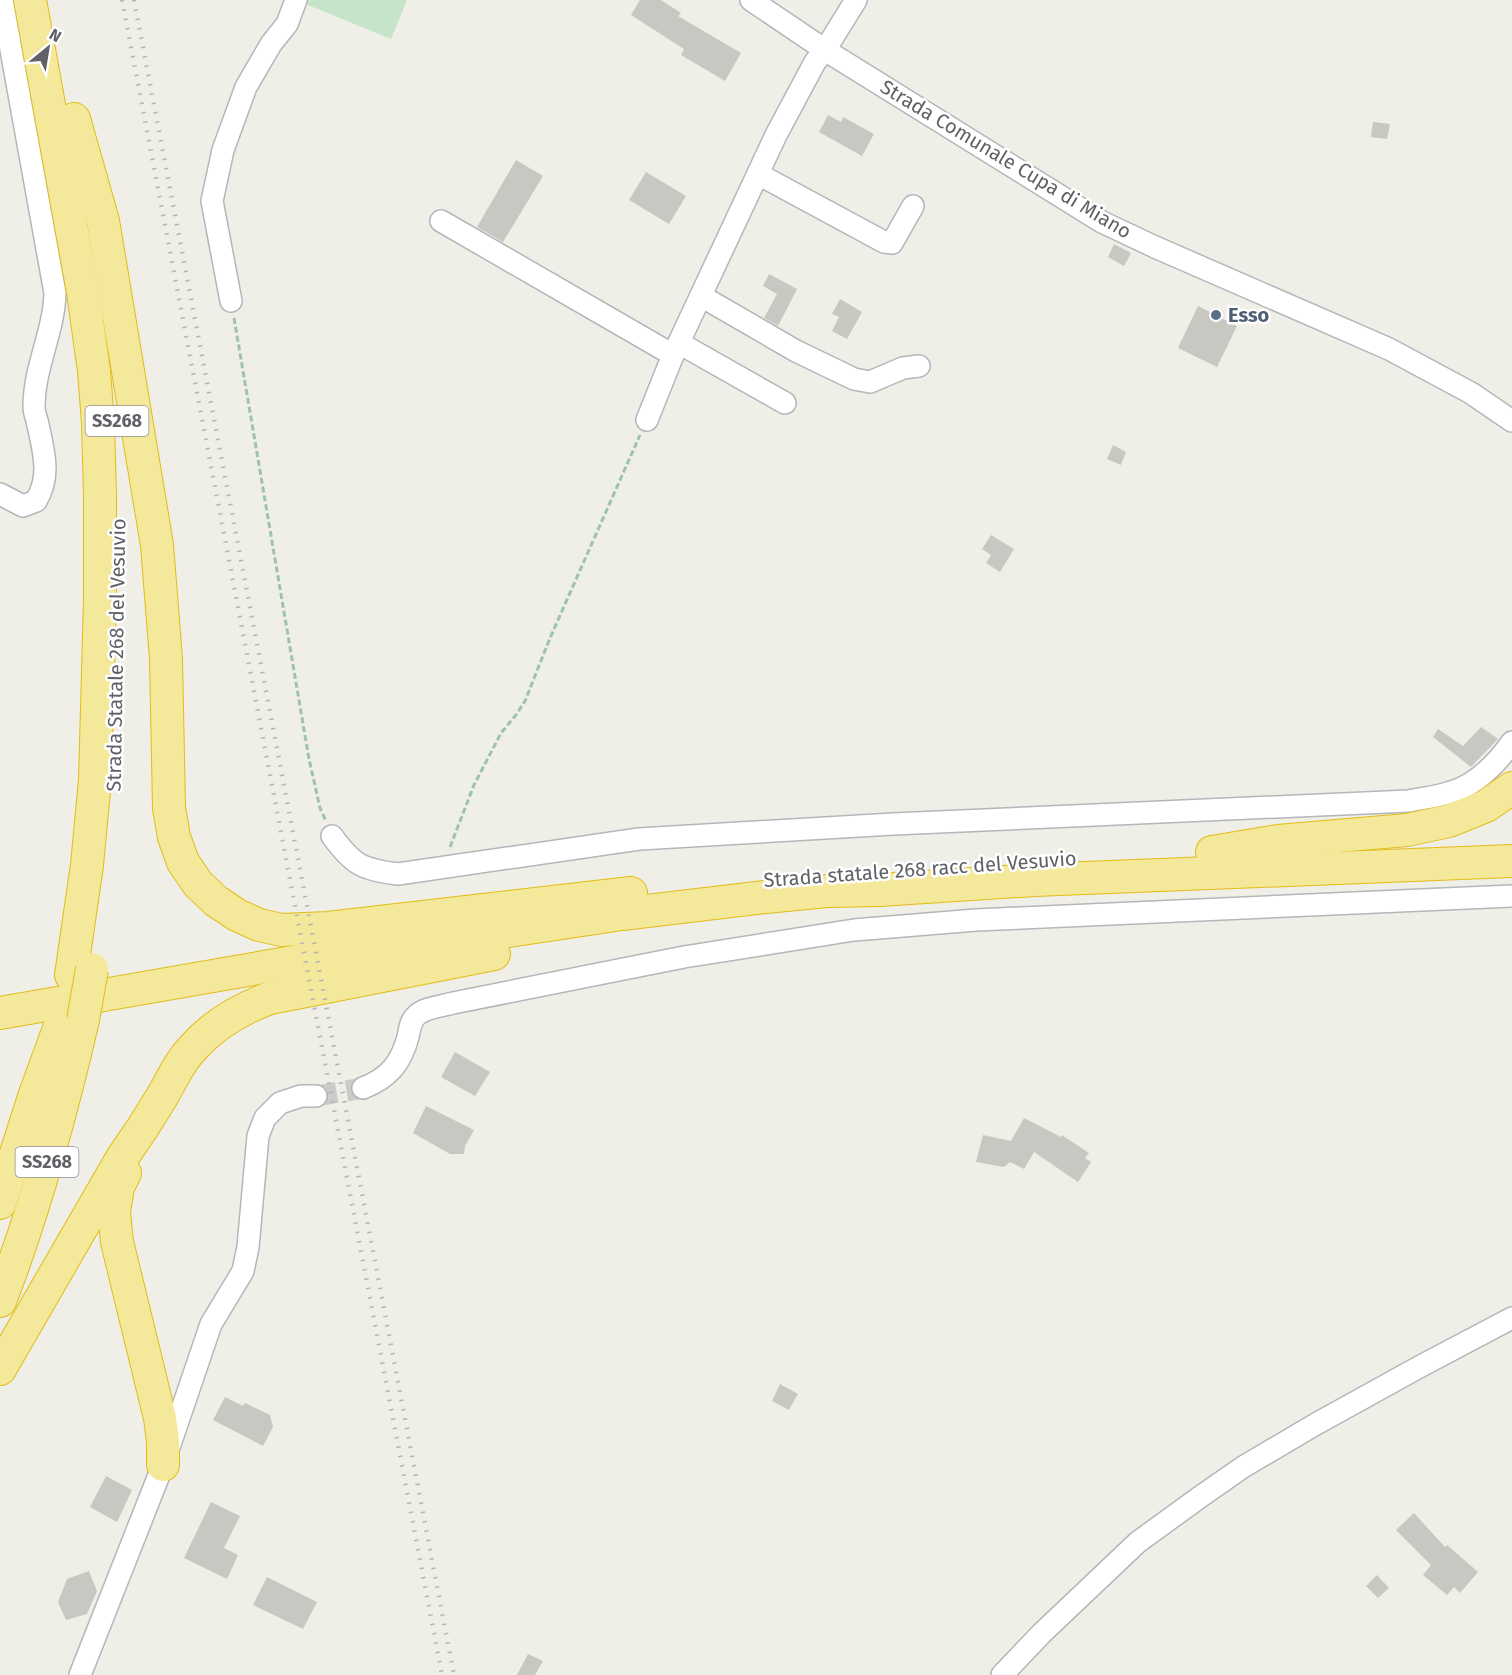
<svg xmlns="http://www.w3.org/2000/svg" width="1512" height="1675" font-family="'Fira Sans',sans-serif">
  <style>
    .green { fill: #c6e4ca }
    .building { fill: #c8c8c2 }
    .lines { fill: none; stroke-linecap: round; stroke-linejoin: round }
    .minor-tunnel { stroke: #cbcbc7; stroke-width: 21; stroke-dasharray: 21 10; stroke-linecap: butt }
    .minor-casing { stroke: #b4b6ba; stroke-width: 24 }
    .highway-casing { stroke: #e2bc15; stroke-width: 34 }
    .path { stroke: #9fc2ad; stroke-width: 3; stroke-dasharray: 6 3; stroke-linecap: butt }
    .minor { stroke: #fff; stroke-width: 21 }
    .highway { stroke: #f4e99a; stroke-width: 32 }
    .rail { stroke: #b5b5b6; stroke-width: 4.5; stroke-dasharray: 1.5 8; stroke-linecap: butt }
    .highway-bridge-casing { stroke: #e2bc15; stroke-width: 34; stroke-linecap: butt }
    .highway-bridge { stroke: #f4e99a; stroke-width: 32 }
    .service-dot { fill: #5c6f8a; stroke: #fff; stroke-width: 2 }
    .labels { text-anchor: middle; stroke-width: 5; stroke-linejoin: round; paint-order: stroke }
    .shield { fill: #fff; stroke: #8f9094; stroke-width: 1.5 }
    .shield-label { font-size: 18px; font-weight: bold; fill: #5f6166 }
    .street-label { font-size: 20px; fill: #5f6166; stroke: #fff }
    .service-label { font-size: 20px; font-weight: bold; fill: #4e5e75; stroke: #fff; text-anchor: start }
  </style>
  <rect width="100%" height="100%" fill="#efeee7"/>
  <polygon class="green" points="305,0 407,0 391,39 303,3"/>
  <g class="building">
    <polygon points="640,0 661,0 681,13 678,16 741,53 725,81 681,55 684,49 631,15"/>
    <polygon points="828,115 841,122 843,117 874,134 862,156 819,132"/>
    <polygon points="1373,122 1390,124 1387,139 1371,137"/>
    <polygon points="516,160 543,176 503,242 477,227"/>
    <polygon points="646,172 686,196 669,224 629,200"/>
    <polygon points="1114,244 1131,253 1124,266 1108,257"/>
    <polygon points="769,274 797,289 778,326 764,318 777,294 763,286"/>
    <polygon points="840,299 862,312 847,339 832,331 839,317 832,314"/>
    <polygon points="1198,306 1237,326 1217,367 1178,348"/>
    <polygon points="1113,445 1126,452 1121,465 1107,459"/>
    <polygon points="991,535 1014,549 1000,572 986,563 991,555 982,549"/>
    <polygon points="1481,727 1498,739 1471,767 1433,737 1438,729 1463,746"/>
    <polygon points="455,1052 490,1072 475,1096 441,1077"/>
    <polygon points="426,1106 474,1130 465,1146 464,1154 450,1154 413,1133"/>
    <polygon points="1024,1118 1061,1137 1062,1135 1089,1153 1085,1158 1091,1162 1078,1182 1034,1152 1024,1169 1010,1162 1004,1167 976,1162 983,1135 1011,1141"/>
    <polygon points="780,1384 798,1394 789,1410 772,1401"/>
    <polygon points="225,1397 243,1406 245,1403 270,1415 273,1427 263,1446 213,1420"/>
    <polygon points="106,1476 132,1490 117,1522 90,1507"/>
    <polygon points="211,1502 240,1516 224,1548 238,1555 227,1579 184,1558"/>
    <polygon points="1414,1513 1445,1547 1447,1545 1478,1572 1460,1593 1454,1587 1447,1595 1423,1575 1431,1565 1396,1530"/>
    <polygon points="89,1571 97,1591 87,1614 66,1620 58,1602 67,1579"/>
    <polygon points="1377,1575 1389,1588 1378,1598 1366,1586"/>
    <polygon points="267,1577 317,1602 303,1629 253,1605"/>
    <polygon points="528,1654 543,1661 535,1675 517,1675"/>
  </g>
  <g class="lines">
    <polyline class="minor-tunnel" points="316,1096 363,1088"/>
    <defs>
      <g id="minor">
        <polyline points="751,0 825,50 1102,222 1155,247 1389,349 1471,393 1512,421"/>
        <polyline points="758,174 884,242 892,243 913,206"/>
        <polyline points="441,221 673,355"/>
        <polyline points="701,296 796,351 854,379 870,382 903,368 919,366"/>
        <polyline points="231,301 212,201 223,150 246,87 271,44 287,24 296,0"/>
        <polyline points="679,343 785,403"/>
        <polyline points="647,420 673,355 776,135 815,62 825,50 856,0"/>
        <path d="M0,494l23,12 13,-5c15,-25 8,-48 2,-76 -1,-6 -4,-12 -4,-18 0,-40 20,-75 21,-114l-53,-293"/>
        <path d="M332,836c22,30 30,33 66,38l241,-35 254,-15 516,-23c14,-3 28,-4 42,-9 25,-7 46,-29 61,-50"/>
        <path d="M363,1088c26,-10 38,-25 45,-51 2,-9 2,-16 9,-22 7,-7 25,-9 36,-12l231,-46 170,-27 122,-10 536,-24"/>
        <polyline points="80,1675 163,1465 211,1324 243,1271 248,1247 258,1136 265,1118 280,1103 301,1096 316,1096"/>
        <polyline points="1002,1675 1042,1633 1138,1542 1200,1497 1243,1467 1316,1424 1421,1366 1512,1318"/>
      </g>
      <g id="highway">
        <polyline points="30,0 83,292 94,371 98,423 100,495 100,600 95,780 87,865 71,975"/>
        <polyline points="74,119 103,221 157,545 166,659 169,808 174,837 183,862 198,884 216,901 237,915 259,925 282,930 328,928 631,893"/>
        <polyline points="1212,852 1278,841 1407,830 1449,821 1486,806 1512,788"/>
        <polyline points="0,1013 333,955 416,945 622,914 765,897 827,891 879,890 1035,880 1512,861"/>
        <polyline points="125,1173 118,1187 114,1212 117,1242 160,1418 163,1442 163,1465"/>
        <polyline points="0,1203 35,1094 61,1023"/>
        <path d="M0,1301c35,-91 61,-186 83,-281"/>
        <path d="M0,1369l122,-211c15,-21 28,-41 41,-63 9,-16 17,-34 30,-47 21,-24 47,-39 77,-50l224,-44"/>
      </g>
    </defs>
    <use href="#minor" class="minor-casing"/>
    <use href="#highway" class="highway-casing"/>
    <g class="path">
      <polyline points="234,318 309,759 320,808 326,821"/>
      <polyline points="450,847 474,785 501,733 516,715 525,701 550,638 640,435"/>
    </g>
    <use href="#minor" class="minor"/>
    <use href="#highway" class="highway"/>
    <g class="rail">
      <polyline points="122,0 442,1675"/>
      <polyline points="134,0 454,1675"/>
    </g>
    <defs>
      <polyline id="highway-bridge" points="83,1020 92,969"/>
    </defs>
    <use href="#highway-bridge" class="highway-bridge-casing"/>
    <use href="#highway-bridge" class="highway-bridge"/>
  </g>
  <circle class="service-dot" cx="1216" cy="315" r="6"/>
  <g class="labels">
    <g class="shield">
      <rect x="85.5" y="406" width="63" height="30" rx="4.5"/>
      <rect x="15.5" y="1147" width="63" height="30" rx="4.5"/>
    </g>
    <g class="shield-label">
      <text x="117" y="427">SS268</text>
      <text x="47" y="1168">SS268</text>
    </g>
    <g class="street-label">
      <text transform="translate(1006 159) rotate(31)" y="7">Strada Comunale Cupa di Miano</text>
      <text transform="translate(116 655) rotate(-89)" y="7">Strada Statale 268 del Vesuvio</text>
      <text transform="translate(920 869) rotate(-4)" y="7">Strada statale 268 racc del Vesuvio</text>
    </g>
    <g class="service-label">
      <text x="1228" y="322">Esso</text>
    </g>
  </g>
  <g transform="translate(48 48) rotate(30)" stroke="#ffffff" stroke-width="4.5" paint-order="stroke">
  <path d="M0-4.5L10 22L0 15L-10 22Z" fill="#5f6166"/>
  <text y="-9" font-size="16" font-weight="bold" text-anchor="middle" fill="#5f6166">N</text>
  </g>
</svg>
